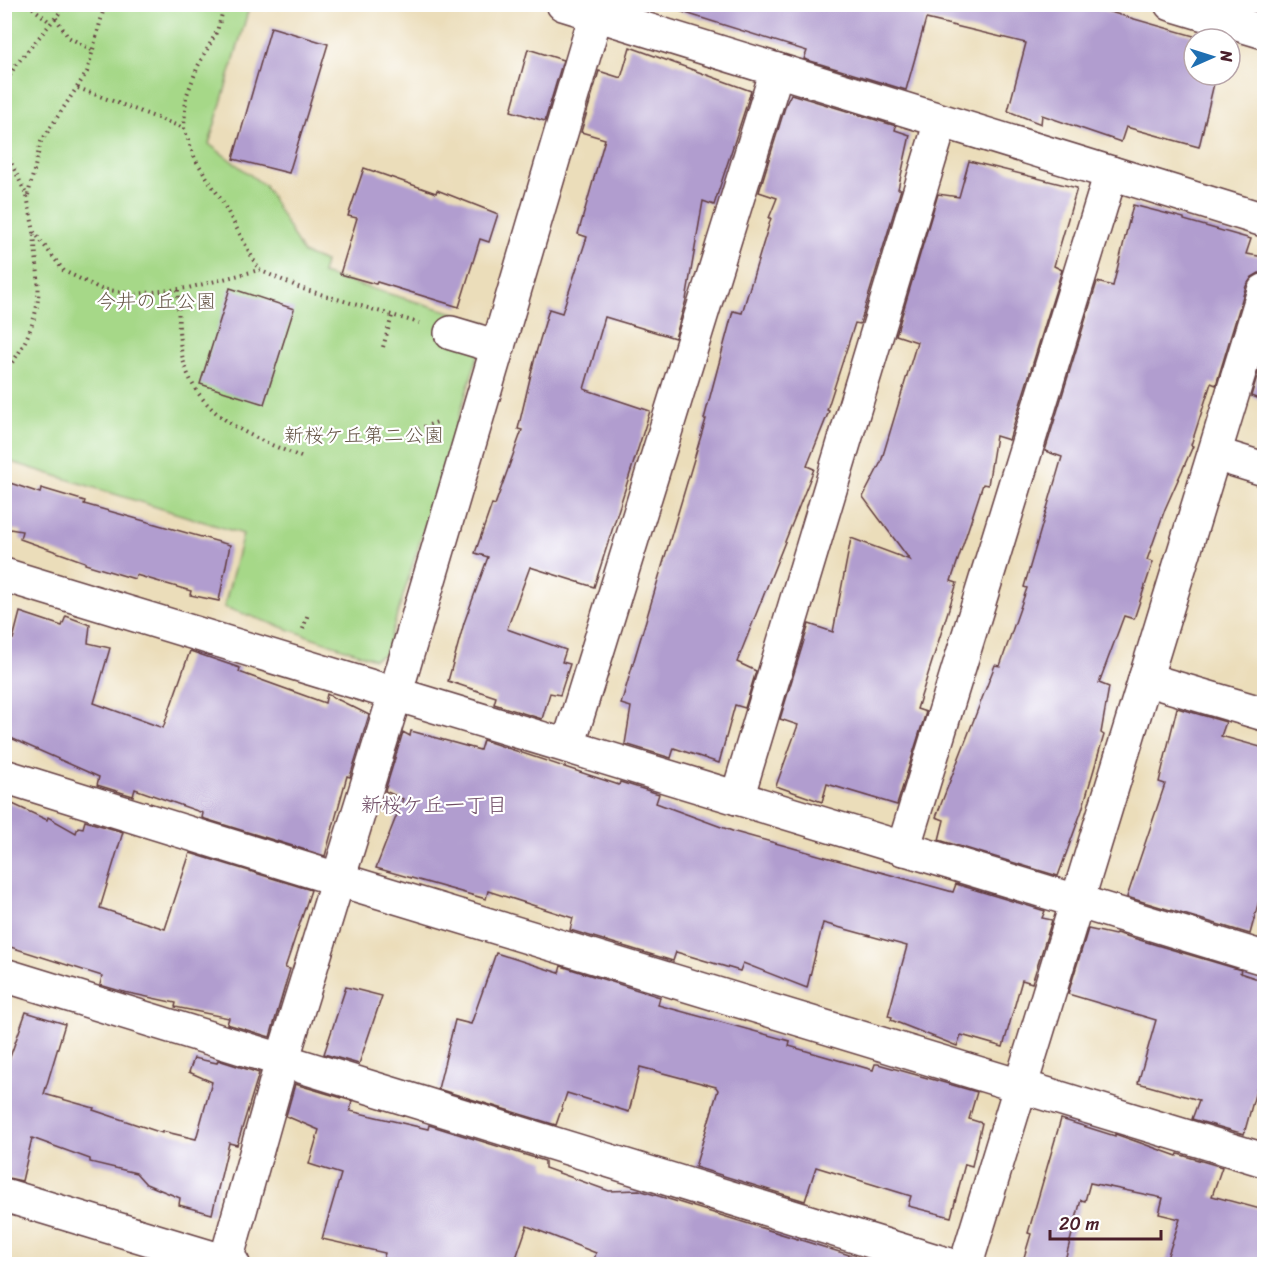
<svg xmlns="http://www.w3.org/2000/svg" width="1269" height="1269" font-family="Sriracha,'Klee One',sans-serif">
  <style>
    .green { fill: #a6d888; stroke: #787c5a; stroke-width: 1.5 }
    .building { fill: #b19dcf }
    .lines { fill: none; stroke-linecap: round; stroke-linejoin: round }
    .minor-casing { stroke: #623c40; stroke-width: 36 }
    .path { stroke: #623c40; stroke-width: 4; stroke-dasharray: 1.5 4.5; stroke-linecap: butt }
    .minor { stroke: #fff; stroke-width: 33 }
    .labels { text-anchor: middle; stroke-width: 4.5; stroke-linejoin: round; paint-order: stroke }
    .park-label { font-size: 20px; fill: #665647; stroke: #fff }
    .neighbourhood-label { font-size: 21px; fill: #6e4b64; stroke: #fff }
  </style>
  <rect width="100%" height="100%" fill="#fff"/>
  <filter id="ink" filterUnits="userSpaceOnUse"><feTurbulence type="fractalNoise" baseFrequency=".0167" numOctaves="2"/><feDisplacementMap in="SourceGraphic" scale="12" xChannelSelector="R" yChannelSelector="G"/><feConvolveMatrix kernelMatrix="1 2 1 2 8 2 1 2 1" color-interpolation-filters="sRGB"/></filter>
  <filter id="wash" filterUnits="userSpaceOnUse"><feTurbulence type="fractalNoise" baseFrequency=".008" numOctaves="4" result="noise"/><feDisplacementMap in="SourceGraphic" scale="24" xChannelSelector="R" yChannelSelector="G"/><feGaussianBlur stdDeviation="1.35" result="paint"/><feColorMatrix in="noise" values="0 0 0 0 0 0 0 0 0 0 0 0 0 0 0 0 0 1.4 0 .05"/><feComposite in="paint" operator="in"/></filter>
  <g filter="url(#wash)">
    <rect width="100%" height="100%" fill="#ebddba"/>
    <polygon class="green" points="4,5 250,5 209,144 265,186 303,253 325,262 322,274 488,323 385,654 374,659 224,607 243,534 5,460"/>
    <g id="blocks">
      <g class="building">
        <polygon points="680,4 1082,4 1194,36 1194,75 1216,75 1199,147 1126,127 1121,142 1042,115 1041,124 1008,111 1026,43 926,19 906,90 804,59 807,51 679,11"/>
        <polygon points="271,27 328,44 289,173 233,159"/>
        <polygon points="630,47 751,91 714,205 703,201 686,300 675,338 605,317 584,389 650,411 594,587 530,567 507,629 566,650 562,662 570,664 560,695 550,693 542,719 494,704 496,697 448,681 464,623 488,557 475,553 492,504 495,505 522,430 518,429 536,353 549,309 562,313 587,237 578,234 605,139 581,132 599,71 621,78"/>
        <polygon points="528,49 563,60 545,121 511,111"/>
        <polygon points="791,94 896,126 895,130 910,135 898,189 901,189 860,324 855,323 827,410 829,411 807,466 814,469 737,662 756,671 745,708 735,705 719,763 674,748 671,758 625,744 631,707 621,704 706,419 704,419 733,311 742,313 771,218 769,218 777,198 759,192 786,104"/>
        <polygon points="969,161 1077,188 1054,266 1062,270 1009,440 996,436 988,485 983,484 951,581 957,583 917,709 926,712 897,805 827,784 822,802 776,786 798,725 780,719 809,624 833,632 851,538 910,560 863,497 881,462 917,342 896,335 938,194 959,197"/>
        <polygon points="364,168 436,193 437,190 498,214 489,242 480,239 459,307 377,282 376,284 340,274 357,218 348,216"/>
        <polygon points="1133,205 1184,218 1184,220 1251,239 1246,254 1264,257 1264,273 1259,273 1252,277 1246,286 1216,385 1211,383 1191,445 1193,446 1165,509 1147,560 1153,562 1134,619 1124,616 1099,683 1109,687 1101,733 1104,735 1082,810 1058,876 939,840 944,820 936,817 995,665 1000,666 1027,588 1024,587 1062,457 1045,451 1097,282 1113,286"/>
        <polygon points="230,288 294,309 264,404 200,384"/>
        <polygon points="1264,353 1264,401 1251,396"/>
        <polygon points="4,481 40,493 41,488 85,501 84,504 230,545 219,601 190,595 191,591 136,575 135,579 85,564 85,562 20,539 22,531 4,528"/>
        <polygon points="20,612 62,626 66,616 90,625 88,643 110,648 94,703 163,728 190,651 240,668 239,672 325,703 327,694 369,715 350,777 347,776 325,856 202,818 203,813 135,789 133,796 97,785 99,777 4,735 4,637 13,639"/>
        <polygon points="1177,708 1226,722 1221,736 1264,748 1264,882 1250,934 1127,897 1165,784 1159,782"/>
        <polygon points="411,731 480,750 483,740 619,785 620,782 659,794 656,803 735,832 953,892 956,884 1045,911 1042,918 1052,920 1032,983 1022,980 1003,1047 961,1035 957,1046 891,1020 892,1017 888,1016 907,946 823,923 807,988 743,963 740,971 676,952 673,961 570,930 573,918 488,891 486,899 376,868 403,799 385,791 403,732 410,736"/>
        <polygon points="4,800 47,820 48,817 76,833 78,827 83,828 85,821 123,832 100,908 165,929 190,853 311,890 285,968 290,969 270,1037 227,1024 229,1018 175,1007 176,1003 124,992 100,985 102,976 4,945"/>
        <polygon points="1088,929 1115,935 1116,933 1241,970 1240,973 1264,981 1264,1062 1244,1134 1192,1119 1199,1100 1138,1083 1156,1020 1068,994"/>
        <polygon points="496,953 559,973 561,966 660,997 658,1005 790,1041 789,1046 873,1070 875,1064 878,1064 977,1092 969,1119 982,1123 972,1166 965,1164 951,1217 908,1206 911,1196 816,1167 805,1201 695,1167 718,1090 716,1087 640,1067 629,1112 567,1093 556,1125 438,1089 455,1020 471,1024"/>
        <polygon points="346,987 382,996 359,1064 324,1054"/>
        <polygon points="26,1012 65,1024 44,1094 94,1108 93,1110 162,1133 162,1131 196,1139 212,1082 189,1072 194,1058 217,1063 218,1060 259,1073 237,1145 229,1143 212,1214 179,1205 180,1198 146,1184 136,1173 90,1162 90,1159 32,1138 22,1181 4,1177 4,1074"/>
        <polygon points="295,1084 352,1101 350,1111 428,1129 429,1125 545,1161 545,1168 609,1191 639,1190 859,1258 858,1264 593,1264 596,1253 527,1226 514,1264 382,1264 385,1253 322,1239 341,1174 309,1164 319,1130 286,1116"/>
        <polygon points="1061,1119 1115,1136 1115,1134 1135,1141 1177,1156 1178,1154 1222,1167 1212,1196 1264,1210 1264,1264 1165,1264 1180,1219 1159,1214 1163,1198 1090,1183 1085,1201 1081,1200 1064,1264 1022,1264 1031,1234 1028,1233"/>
      </g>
    </g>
  </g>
  <g filter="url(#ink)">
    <use href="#blocks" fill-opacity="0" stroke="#623c40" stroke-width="1.5"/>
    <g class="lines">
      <defs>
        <g id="minor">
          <polyline points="563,4 1264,220"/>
          <polyline points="1171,4 1264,32"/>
          <polyline points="451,333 498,347"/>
          <polyline points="1215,454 1264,469"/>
          <polyline points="4,575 1264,958"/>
          <polyline points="1145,679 1264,714"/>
          <polyline points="568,746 777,70"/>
          <polyline points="4,776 337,879 1264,1160"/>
          <polyline points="737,798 941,121"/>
          <polyline points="903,849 1111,173"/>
          <polyline points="4,975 946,1264"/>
          <polyline points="4,1195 233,1264"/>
          <polyline points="225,1264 282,1061 395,695 599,4"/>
          <polyline points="966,1264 1264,291"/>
        </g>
      </defs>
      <use href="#minor" class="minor-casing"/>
      <g class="path">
        <polyline points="28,4 51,23"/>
        <polyline points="225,4 217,31 198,66 186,97 184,128 195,159 222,201 259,270"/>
        <polyline points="56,18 68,37 92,50"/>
        <polyline points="4,86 15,66 67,4"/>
        <polyline points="78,88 184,128"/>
        <polyline points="4,129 7,154 27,196 34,232 64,271 101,289 136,294 188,288 259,270 303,289 419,323"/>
        <polyline points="28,195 41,142 87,72 105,4"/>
        <path d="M178,290c1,26 -1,57 9,82 19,49 70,67 114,85"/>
        <polyline points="383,347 392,316"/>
        <path d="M4,371c18,-16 31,-48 34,-72 2,-20 -3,-46 -4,-67"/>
        <polyline points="418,429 437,422"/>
        <polyline points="303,629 308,614"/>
      </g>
      <use href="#minor" class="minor"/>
    </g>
  </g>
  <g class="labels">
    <g class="park-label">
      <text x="156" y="308">今井の丘公園</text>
      <text x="364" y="442">新桜ケ丘第二公園</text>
    </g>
    <g class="neighbourhood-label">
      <text x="434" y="812">新桜ケ丘一丁目</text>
    </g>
  </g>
  <rect width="1269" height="1269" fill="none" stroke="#fff" stroke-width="24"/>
  <g transform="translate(1212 57) rotate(87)"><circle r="28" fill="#ffffff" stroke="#b7a5aa" stroke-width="1.5"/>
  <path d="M0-4.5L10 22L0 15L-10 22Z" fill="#1f6fb2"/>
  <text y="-9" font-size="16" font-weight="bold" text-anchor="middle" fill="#4a1f2b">N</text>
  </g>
  <path d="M1050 1230v9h111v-9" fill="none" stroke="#4a1f2b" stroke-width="3"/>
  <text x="1059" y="1230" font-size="18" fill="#4a1f2b" stroke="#ffffff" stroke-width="4.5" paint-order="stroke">20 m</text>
</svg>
